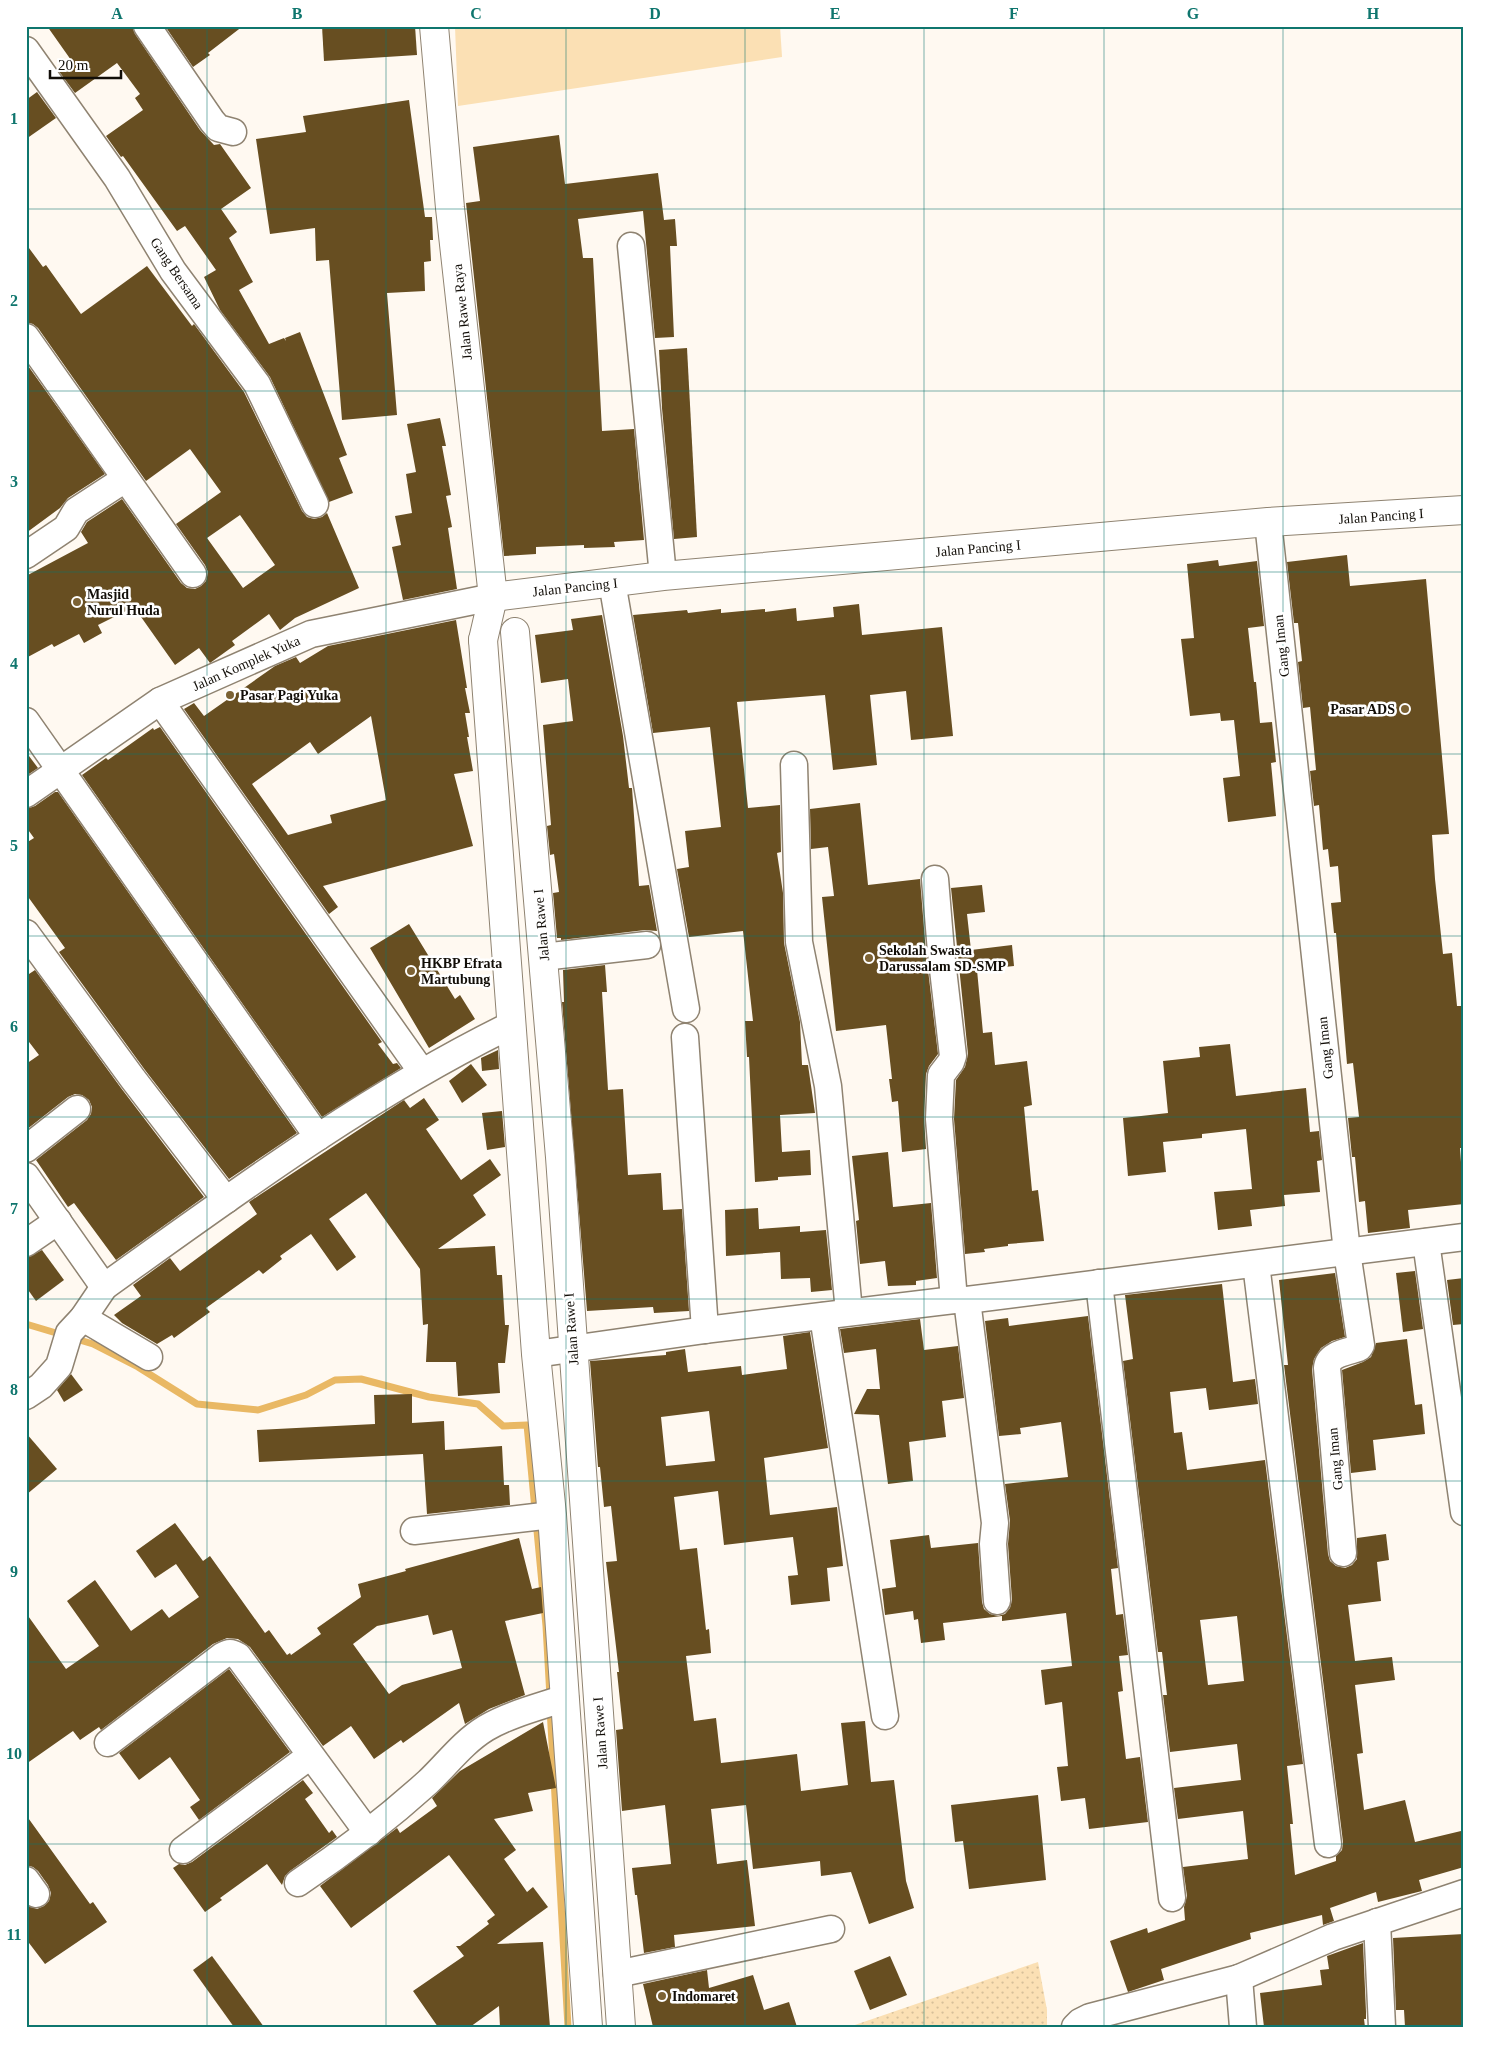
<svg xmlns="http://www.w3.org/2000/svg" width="1490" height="2053" font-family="'Times New Roman',serif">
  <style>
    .grass { fill: url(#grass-dots) }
    .pitch { fill: #fbe0b4 }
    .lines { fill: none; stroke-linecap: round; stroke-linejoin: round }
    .stream { stroke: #e9b864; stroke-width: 7 }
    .building { fill: #674e21; fill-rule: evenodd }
    .minor-casing { stroke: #8f8371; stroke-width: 29 }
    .tertiary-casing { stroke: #8f8371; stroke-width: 30 }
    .secondary-casing { stroke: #8f8371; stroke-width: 30 }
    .minor { stroke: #fff; stroke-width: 26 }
    .tertiary { stroke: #fff; stroke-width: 28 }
    .secondary { stroke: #fff; stroke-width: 28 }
    .grid { fill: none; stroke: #0f766e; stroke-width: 1; stroke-opacity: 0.55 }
    .poi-dot { fill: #7c6234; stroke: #fff; stroke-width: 2 }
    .labels { text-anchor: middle; stroke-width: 5; stroke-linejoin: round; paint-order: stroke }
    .street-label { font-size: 14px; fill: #120e08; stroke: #fff }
    .poi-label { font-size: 14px; font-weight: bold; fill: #120e08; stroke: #fff; text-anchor: start }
    .neatline { fill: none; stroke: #0f766e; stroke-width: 2 }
    .grid-label { font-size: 16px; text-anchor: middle; font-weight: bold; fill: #0f766e }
  </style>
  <defs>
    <pattern id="grass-dots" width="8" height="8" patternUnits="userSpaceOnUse" patternTransform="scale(1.25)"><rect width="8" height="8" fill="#fbe0b4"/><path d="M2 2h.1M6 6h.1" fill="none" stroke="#d6bf99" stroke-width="1.8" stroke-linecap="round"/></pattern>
  </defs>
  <rect width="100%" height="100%" fill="#fff9f1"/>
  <polygon class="grass" points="1038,1962 1047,2010 1047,2027 849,2027"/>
  <polygon class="pitch" points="455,26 780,26 782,57 458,106"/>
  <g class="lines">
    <g class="stream">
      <polyline points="26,1324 93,1344 138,1367 197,1404 258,1410 306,1395 335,1380 361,1379 429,1397 478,1404 503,1426 527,1425 546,1626 550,1697"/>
      <polyline points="550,1708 568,2027"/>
    </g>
  </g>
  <g class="building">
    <polygon points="47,26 132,26 135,34 200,130 214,145 220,144 251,188 221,209 237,232 229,238 253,282 239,290 269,344 284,338 286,341 285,338 300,332 347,455 339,458 353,493 329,502 270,377 220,310 204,277 216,270 185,226 177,231 123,156 121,157 106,136 143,110 135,98 140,94 117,63 75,93 58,70 71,60"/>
    <polygon points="165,26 243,26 208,53 210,55 193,67"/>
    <polygon points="322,26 415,26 417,55 324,61"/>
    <polygon points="37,92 56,118 26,139 26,100"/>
    <polygon points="409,100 425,217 432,217 433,240 430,240 431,261 424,262 425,291 387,293 397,415 342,420 329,260 316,261 315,228 270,234 256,139 306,132 303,116"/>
    <polygon points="559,135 565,184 658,173 664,220 675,219 677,246 670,246 674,337 655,338 643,211 578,219 583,258 593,258 602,431 634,429 644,540 614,542 615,547 584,548 584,545 536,547 536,554 504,556 466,203 480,201 473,147"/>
    <path d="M26,244l17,23 3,-2 35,49 66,-48 45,60 2,-2 50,68 58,119 5,6 7,2 8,-2 5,-4 32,75 -64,30 -15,12 -11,-16 -37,27 3,4 -25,18 -11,-15 -24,17 -41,-58 -36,18 4,8 -18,10 -5,-9 -25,13 -2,-3 -26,14v-82l62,-33 -7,-11 6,-10 35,-23 59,84 6,5 8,1 6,-3 5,-5 2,-9 -3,-7 -29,-41 45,-32 -31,-43 -44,32 -108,-153 -5,-4 -7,-2zM240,515l35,50 -32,23 -36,-50z"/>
    <polygon points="687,348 697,537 674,539 662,408 659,350"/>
    <polygon points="26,363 105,474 68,498 60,508 26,533"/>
    <polygon points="440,418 446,446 442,446 451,495 446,496 452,527 448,528 457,589 403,600 392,547 401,545 395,516 412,513 406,474 416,472 407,424"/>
    <polygon points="1347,555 1350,586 1426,579 1449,834 1432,835 1435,879 1443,954 1452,953 1457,1006 1464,1006 1464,1148 1460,1148 1464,1204 1408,1210 1410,1228 1368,1233 1365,1201 1359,1202 1355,1157 1352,1157 1348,1118 1359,1117 1353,1063 1347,1064 1336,933 1334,933 1331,903 1341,902 1338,866 1330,867 1328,849 1323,850 1319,805 1314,806 1310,771 1316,770 1310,707 1303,708 1298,662 1302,661 1298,623 1294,623 1287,562"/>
    <polygon points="1218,560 1219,566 1257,561 1264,626 1248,628 1254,682 1256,682 1260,723 1272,722 1276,762 1271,763 1276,816 1228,822 1223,778 1240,776 1234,720 1221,721 1220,713 1190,716 1181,639 1194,638 1187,564"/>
    <polygon points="859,604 862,635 942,627 953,736 911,740 906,691 870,695 877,765 833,770 825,695 737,702 748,808 780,805 781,852 777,853 783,893 784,943 800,1022 802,1065 808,1065 815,1113 780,1115 782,1152 810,1150 811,1175 778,1177 778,1180 755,1182 749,1057 747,1057 745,1021 753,1021 743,931 689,937 677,869 689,867 685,831 721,827 710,727 653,733 633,615 687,610 688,613 721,609 721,613 765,609 765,612 796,608 797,621 834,617 833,607"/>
    <polygon points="602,615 623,736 629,788 632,788 639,886 649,885 657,931 645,930 561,940 561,938 557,938 553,893 559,892 554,854 550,855 547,826 551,825 543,725 573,721 568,679 541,683 535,635 573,630 571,619"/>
    <path d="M456,620l11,68h-2l5,25h-5l4,24h-2l6,34 -19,3 19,72 -150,40 15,21 -9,7 -145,-205 10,-6 10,13 71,-50 21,-9 4,6 28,-17zM371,716l15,84 -56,15 2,8 -44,12 -36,-51 58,-42 8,12z"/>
    <polygon points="160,727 382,1042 378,1044 393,1064 397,1063 401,1068 322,1117 82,775 106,758 108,760 153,728 154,730"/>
    <polygon points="26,752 38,768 26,776"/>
    <polygon points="55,792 58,792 297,1133 229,1179 145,1070 59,952 65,948 26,894 26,843 34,838 26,827 26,809 35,806"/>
    <polygon points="860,803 868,885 920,879 926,953 938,1054 929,1066 926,1074 924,1118 926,1149 902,1152 898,1101 892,1102 889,1079 892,1079 886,1025 836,1031 822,897 834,896 828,847 811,849 810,809"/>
    <polygon points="982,885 985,912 967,914 971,950 1012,945 1014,966 977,970 983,1033 992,1032 995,1065 1027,1061 1032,1105 1024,1107 1032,1191 1038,1190 1044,1241 1008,1244 1008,1246 984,1249 985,1252 965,1254 954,1119 956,1080 965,1067 968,1054 951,888"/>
    <polygon points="409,924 455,999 460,995 475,1019 429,1048 370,948"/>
    <polygon points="605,965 607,992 602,992 608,1090 623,1089 628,1175 661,1173 663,1210 682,1209 689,1311 654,1313 653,1307 587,1311 562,1002 564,1002 563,970"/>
    <polygon points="35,970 121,1088 204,1197 116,1260 74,1203 68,1207 36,1160 87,1120 91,1114 92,1107 89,1100 82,1095 75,1094 68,1097 26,1130 26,1064 39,1055 26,1038 26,976"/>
    <polygon points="1230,1044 1236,1096 1306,1088 1310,1132 1319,1131 1322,1160 1317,1161 1320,1192 1284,1195 1285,1206 1250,1210 1252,1226 1218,1230 1214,1192 1252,1189 1246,1129 1202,1134 1202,1138 1163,1142 1166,1172 1128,1176 1123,1118 1168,1113 1163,1061 1200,1057 1199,1047"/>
    <polygon points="498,1050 499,1069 482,1071 481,1058"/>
    <polygon points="471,1064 487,1085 462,1103 449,1081"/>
    <polygon points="424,1098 439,1120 426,1129 461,1180 490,1159 501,1175 473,1195 486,1215 438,1249 495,1246 497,1275 502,1275 505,1325 509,1325 505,1363 498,1363 500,1393 458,1396 456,1362 426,1362 428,1324 423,1325 420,1269 366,1193 329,1219 356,1257 337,1271 311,1234 280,1256 282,1259 263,1274 259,1270 206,1308 210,1312 174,1338 172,1335 157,1344 122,1323 114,1315 141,1296 133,1285 170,1258 180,1271 257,1214 249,1202 261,1194 404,1100 410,1108"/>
    <polygon points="502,1111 505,1147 487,1150 482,1113"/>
    <polygon points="888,1152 893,1207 931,1203 937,1278 916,1281 916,1285 888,1286 885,1261 860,1264 856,1221 859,1220 852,1156"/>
    <polygon points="758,1208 759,1229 800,1226 800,1232 826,1230 832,1290 811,1292 810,1278 781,1279 780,1252 726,1256 725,1210"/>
    <polygon points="42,1250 64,1280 36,1301 26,1287 26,1258"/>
    <polygon points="1415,1271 1423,1329 1403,1332 1396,1273"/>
    <path d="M1335,1273l10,64 -13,4 -11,7 -7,11 -2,10 16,185 2,7 6,5 9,2 7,-3 5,-6v-21l29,-4 3,26 -12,2 4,39 -33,4 7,56 37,-4 3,23 -40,5 8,68 -6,1 7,56 41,-10 10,42 46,-11 3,11v25l-45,13 3,11 -44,11 -2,-10 -46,16 4,13 -11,4 -1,-10 -72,18 1,6 -90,30 3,11 -36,12 -18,-51 37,-13 1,5 37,-13 -1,-13 3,-11 -4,-29 65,-8 -5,-48 -65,8 -4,-31 67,-8 -4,-36 -67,8 -7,-57h4l-5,-43h-4l-35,-291 10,-2 -8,-64 97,-11 11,98 22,-3 3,25 -49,6 -3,-22 -36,4 4,41 8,-1 5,38 78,-10 38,304 -16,2 6,58h-3l5,51 41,-14v-5l6,-6 1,-8 -59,-477h4l-9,-85zM1237,1616l7,65 -36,4 -8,-65z"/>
    <polygon points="1464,1278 1464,1324 1453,1325 1447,1280"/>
    <polygon points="1088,1316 1118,1568 1111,1569 1116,1615 1123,1614 1128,1655 1119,1656 1123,1691 1118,1692 1126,1759 1140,1757 1148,1822 1089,1829 1085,1798 1061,1801 1057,1767 1068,1766 1062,1702 1045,1705 1041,1670 1072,1666 1066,1613 1002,1621 1002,1616 943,1623 945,1640 921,1643 918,1619 914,1620 913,1611 885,1615 882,1589 896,1587 890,1540 929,1535 931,1548 978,1543 982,1602 984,1609 990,1614 998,1616 1005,1614 1010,1608 1012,1600 1008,1544 1010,1521 1005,1484 1068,1477 1061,1422 1020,1428 1021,1434 999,1436 985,1321 1008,1318 1009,1326"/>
    <polygon points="920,1319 924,1350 958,1346 964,1398 942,1401 946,1437 909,1442 913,1481 888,1484 879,1415 854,1414 867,1389 880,1389 876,1349 844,1353 840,1329"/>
    <path d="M810,1332l18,116 -64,10 6,57 67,-8 6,59 -16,2 3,33 -39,4 -3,-29 10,-1 -5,-38 -69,8 -6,-54 -44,6 6,53 17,-2 9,82 3,-1 2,24 -25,3 8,65 22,-3 5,45 76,-9 4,37 47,-6 -7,-62 24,-2 6,61 23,-2 12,101 8,27 -45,16 -18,-52 -30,4 -1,-15 -67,8 -7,-64 -35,4 6,55 30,-4 8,66 -81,9 1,12 -31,6 -7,-58h-2l-3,-27 39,-4 -6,-59 -43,6 -6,-81 7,-1 -6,-57h2l-13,-110 11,-1 -6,-55 -7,1 -4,-40h-2l-8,-106 76,-6v-3l19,-3 3,23 53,-6 1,9 45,-6 -4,-33zM709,1411l6,50 -49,5 -5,-49z"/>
    <polygon points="1407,1339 1415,1405 1422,1404 1425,1434 1373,1440 1376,1470 1351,1473 1342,1370 1363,1362 1371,1357 1376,1343"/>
    <polygon points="71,1374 83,1390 64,1402 57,1390"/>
    <polygon points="412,1394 412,1423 444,1421 445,1450 502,1446 504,1485 509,1485 510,1505 427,1514 423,1454 259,1462 257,1430 375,1424 374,1395"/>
    <polygon points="26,1433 57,1469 26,1495"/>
    <path d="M175,1523l28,38 7,-5 55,77 4,-3 18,25 3,-2 1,2 30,-21 -4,-6 44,-31 -3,-13 48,-13 -1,-2 114,-31 13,51 9,-2 2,26 -38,8 20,74 -36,14 -24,15 -6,-21 -56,40 -2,-3 -27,19 -23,-33 -28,20 -73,-99 -12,-8 -11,-1 -14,6 -112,86 -2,-3 -19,13 -7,-9 -47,33v-151l40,56 33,-23 -32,-45 28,-21 36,51 31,-22 7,9 30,-21 -23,-33 -21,14 -19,-27zM428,1615l5,20 19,-5 10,38 -60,17 -13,9 -36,-50 24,-18z"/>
    <polygon points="229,1669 290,1752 199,1820 190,1807 200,1800 170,1757 139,1780 119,1753"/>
    <polygon points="543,1722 556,1788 528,1793 533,1811 494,1819 516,1850 504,1859 527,1892 533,1887 548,1907 497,1944 543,1942 550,2027 500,2027 499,2006 470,2027 438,2027 413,1991 464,1956 456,1946 460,1946 489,1924 487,1921 495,1915 449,1855 351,1928 320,1886 397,1828 400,1833 437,1806 432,1798 460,1771"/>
    <polygon points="303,1780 313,1793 305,1799 329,1833 332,1830 337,1837 290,1871 285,1876 282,1885 267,1864 220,1898 222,1900 205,1912 173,1868 179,1864 185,1865 192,1862"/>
    <polygon points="1038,1795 1046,1880 969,1889 963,1841 955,1842 951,1805"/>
    <polygon points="26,1815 90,1904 93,1902 107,1922 45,1964 26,1939 26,1905 37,1909 44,1906 49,1901 51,1893 48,1885 38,1871 33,1867 26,1865"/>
    <polygon points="1464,1934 1464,2027 1405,2027 1404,2010 1396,2010 1393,1938"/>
    <polygon points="1363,1943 1366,2012 1366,2019 1364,2019 1365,2027 1264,2027 1260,1993 1322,1985 1320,1970 1329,1969 1327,1956"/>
    <polygon points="212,1956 264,2027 234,2027 193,1970"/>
    <polygon points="890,1956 907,1995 870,2010 854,1971"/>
    <polygon points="707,1970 709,1988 753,1975 764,2010 789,2002 797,2027 653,2027 643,1984"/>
  </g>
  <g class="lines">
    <defs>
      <g id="minor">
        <polyline points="147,26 212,121 218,128 233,132"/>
        <polyline points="26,50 117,178 173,271 257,384 315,504"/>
        <polyline points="631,246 663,576"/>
        <polyline points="26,337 193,574"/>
        <path d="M1268,522l79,730 14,93 -2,3c-12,4 -31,6 -32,20l16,185"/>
        <polyline points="26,555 66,528 76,511 125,479"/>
        <polyline points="612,582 686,1009"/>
        <polyline points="160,701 422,1072"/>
        <polyline points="26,721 318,1137"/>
        <polyline points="794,765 799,942 828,1086 849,1312"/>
        <polyline points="26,794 160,701 311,634 493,597"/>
        <polyline points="935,879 941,952 953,1056 951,1062 941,1075 939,1119 954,1300"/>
        <polyline points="26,933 133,1079 226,1200"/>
        <polyline points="543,957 647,945"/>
        <polyline points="685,1037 705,1330"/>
        <polyline points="26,1149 77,1109"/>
        <polyline points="26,1176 104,1287"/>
        <polyline points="1426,1242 1464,1512"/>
        <polyline points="26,1243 58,1221"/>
        <polyline points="1256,1264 1328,1844"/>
        <polyline points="1099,1283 1172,1898"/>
        <polyline points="967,1300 995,1523 993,1544 997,1601"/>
        <polyline points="823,1316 885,1716"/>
        <polyline points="83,1318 149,1357"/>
        <polyline points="536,1354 705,1330 954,1300 967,1300 1464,1237"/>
        <path d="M26,1396l15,-10 18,-20 10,-33 14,-15 21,-31c131,-94 262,-191 407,-262"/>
        <polyline points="414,1531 552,1515"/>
        <path d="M108,1743l114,-87c7,-4 9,-4 16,0l130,177"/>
        <polyline points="183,1850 310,1756"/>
        <polyline points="26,1880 36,1894"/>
        <path d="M298,1883c46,-31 89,-64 130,-101 19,-18 35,-40 58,-54 24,-14 53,-21 79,-30"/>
        <polyline points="1377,1922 1382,2027"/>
        <polyline points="617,1974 831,1929"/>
        <polyline points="1239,1978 1243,2027"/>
        <polyline points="1075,2027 1080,2022 1090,2017 1239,1978 1333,1937 1464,1893"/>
      </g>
      <polyline id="tertiary" points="434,26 450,208 493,597 483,640"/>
      <g id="secondary">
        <polyline points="493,597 663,576 1268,522 1464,510"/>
        <polyline points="515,632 560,1157 621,2027"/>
        <polyline points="483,640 536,1354 552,1515 588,2027"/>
      </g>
    </defs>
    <use href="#minor" class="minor-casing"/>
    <use href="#tertiary" class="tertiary-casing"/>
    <use href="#secondary" class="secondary-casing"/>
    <use href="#minor" class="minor"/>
    <use href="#tertiary" class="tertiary"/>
    <use href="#secondary" class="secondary"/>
  </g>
  <path class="grid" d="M207,26v2001M386,26v2001M566,26v2001M745,26v2001M924,26v2001M1104,26v2001M1283,26v2001M26,209h1438M26,391h1438M26,572h1438M26,754h1438M26,936h1438M26,1117h1438M26,1299h1438M26,1481h1438M26,1662h1438M26,1844h1438"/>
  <g class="poi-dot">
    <circle cx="77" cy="602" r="5"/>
    <circle cx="230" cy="695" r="5"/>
    <circle cx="1405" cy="709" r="5"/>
    <circle cx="869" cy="958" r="5"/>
    <circle cx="411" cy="971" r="5"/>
    <circle cx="662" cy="1996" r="5"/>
  </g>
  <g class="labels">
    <g class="street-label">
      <text transform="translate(177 273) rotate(56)" y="5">Gang Bersama</text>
      <text transform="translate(462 312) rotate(-96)" y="5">Jalan Rawe Raya</text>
      <text transform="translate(1381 516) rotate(-4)" y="5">Jalan Pancing I</text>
      <text transform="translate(978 548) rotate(-5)" y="5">Jalan Pancing I</text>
      <text transform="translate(575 587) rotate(-6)" y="5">Jalan Pancing I</text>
      <text transform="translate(1281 646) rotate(-96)" y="5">Gang Iman</text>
      <text transform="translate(246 663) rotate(-24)" y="5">Jalan Komplek Yuka</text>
      <text transform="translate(541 925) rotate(-95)" y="5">Jalan Rawe I</text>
      <text transform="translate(1325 1048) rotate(-96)" y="5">Gang Iman</text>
      <text transform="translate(571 1329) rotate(-94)" y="5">Jalan Rawe I</text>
      <text transform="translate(1335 1459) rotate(-95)" y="5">Gang Iman</text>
      <text transform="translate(600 1733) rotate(-94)" y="5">Jalan Rawe I</text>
    </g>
    <g class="poi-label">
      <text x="87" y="599">Masjid<tspan x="87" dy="16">Nurul Huda</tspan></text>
      <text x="240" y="700">Pasar Pagi Yuka</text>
      <text x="1395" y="714" text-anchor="end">Pasar ADS</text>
      <text x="879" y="955">Sekolah Swasta<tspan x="879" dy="16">Darussalam SD-SMP</tspan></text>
      <text x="421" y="968">HKBP Efrata<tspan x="421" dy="16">Martubung</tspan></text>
      <text x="672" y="2001">Indomaret</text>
    </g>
  </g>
  <rect width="1490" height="2053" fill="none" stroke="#ffffff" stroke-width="55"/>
  <path d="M50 70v8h71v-8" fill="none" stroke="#120e08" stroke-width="2.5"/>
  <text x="58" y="70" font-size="15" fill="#120e08" stroke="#ffffff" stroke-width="4" paint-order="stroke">20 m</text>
  <rect x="28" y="28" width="1434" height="1998" class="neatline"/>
  <g class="grid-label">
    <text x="117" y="19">A</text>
    <text x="297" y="19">B</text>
    <text x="476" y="19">C</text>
    <text x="655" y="19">D</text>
    <text x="835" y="19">E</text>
    <text x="1014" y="19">F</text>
    <text x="1193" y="19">G</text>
    <text x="1373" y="19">H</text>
    <text x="14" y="124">1</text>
    <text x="14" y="306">2</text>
    <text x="14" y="487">3</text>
    <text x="14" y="669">4</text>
    <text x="14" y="851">5</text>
    <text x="14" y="1032">6</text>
    <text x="14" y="1214">7</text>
    <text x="14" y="1395">8</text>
    <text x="14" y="1577">9</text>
    <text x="14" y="1759">10</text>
    <text x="14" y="1940">11</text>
  </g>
</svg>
